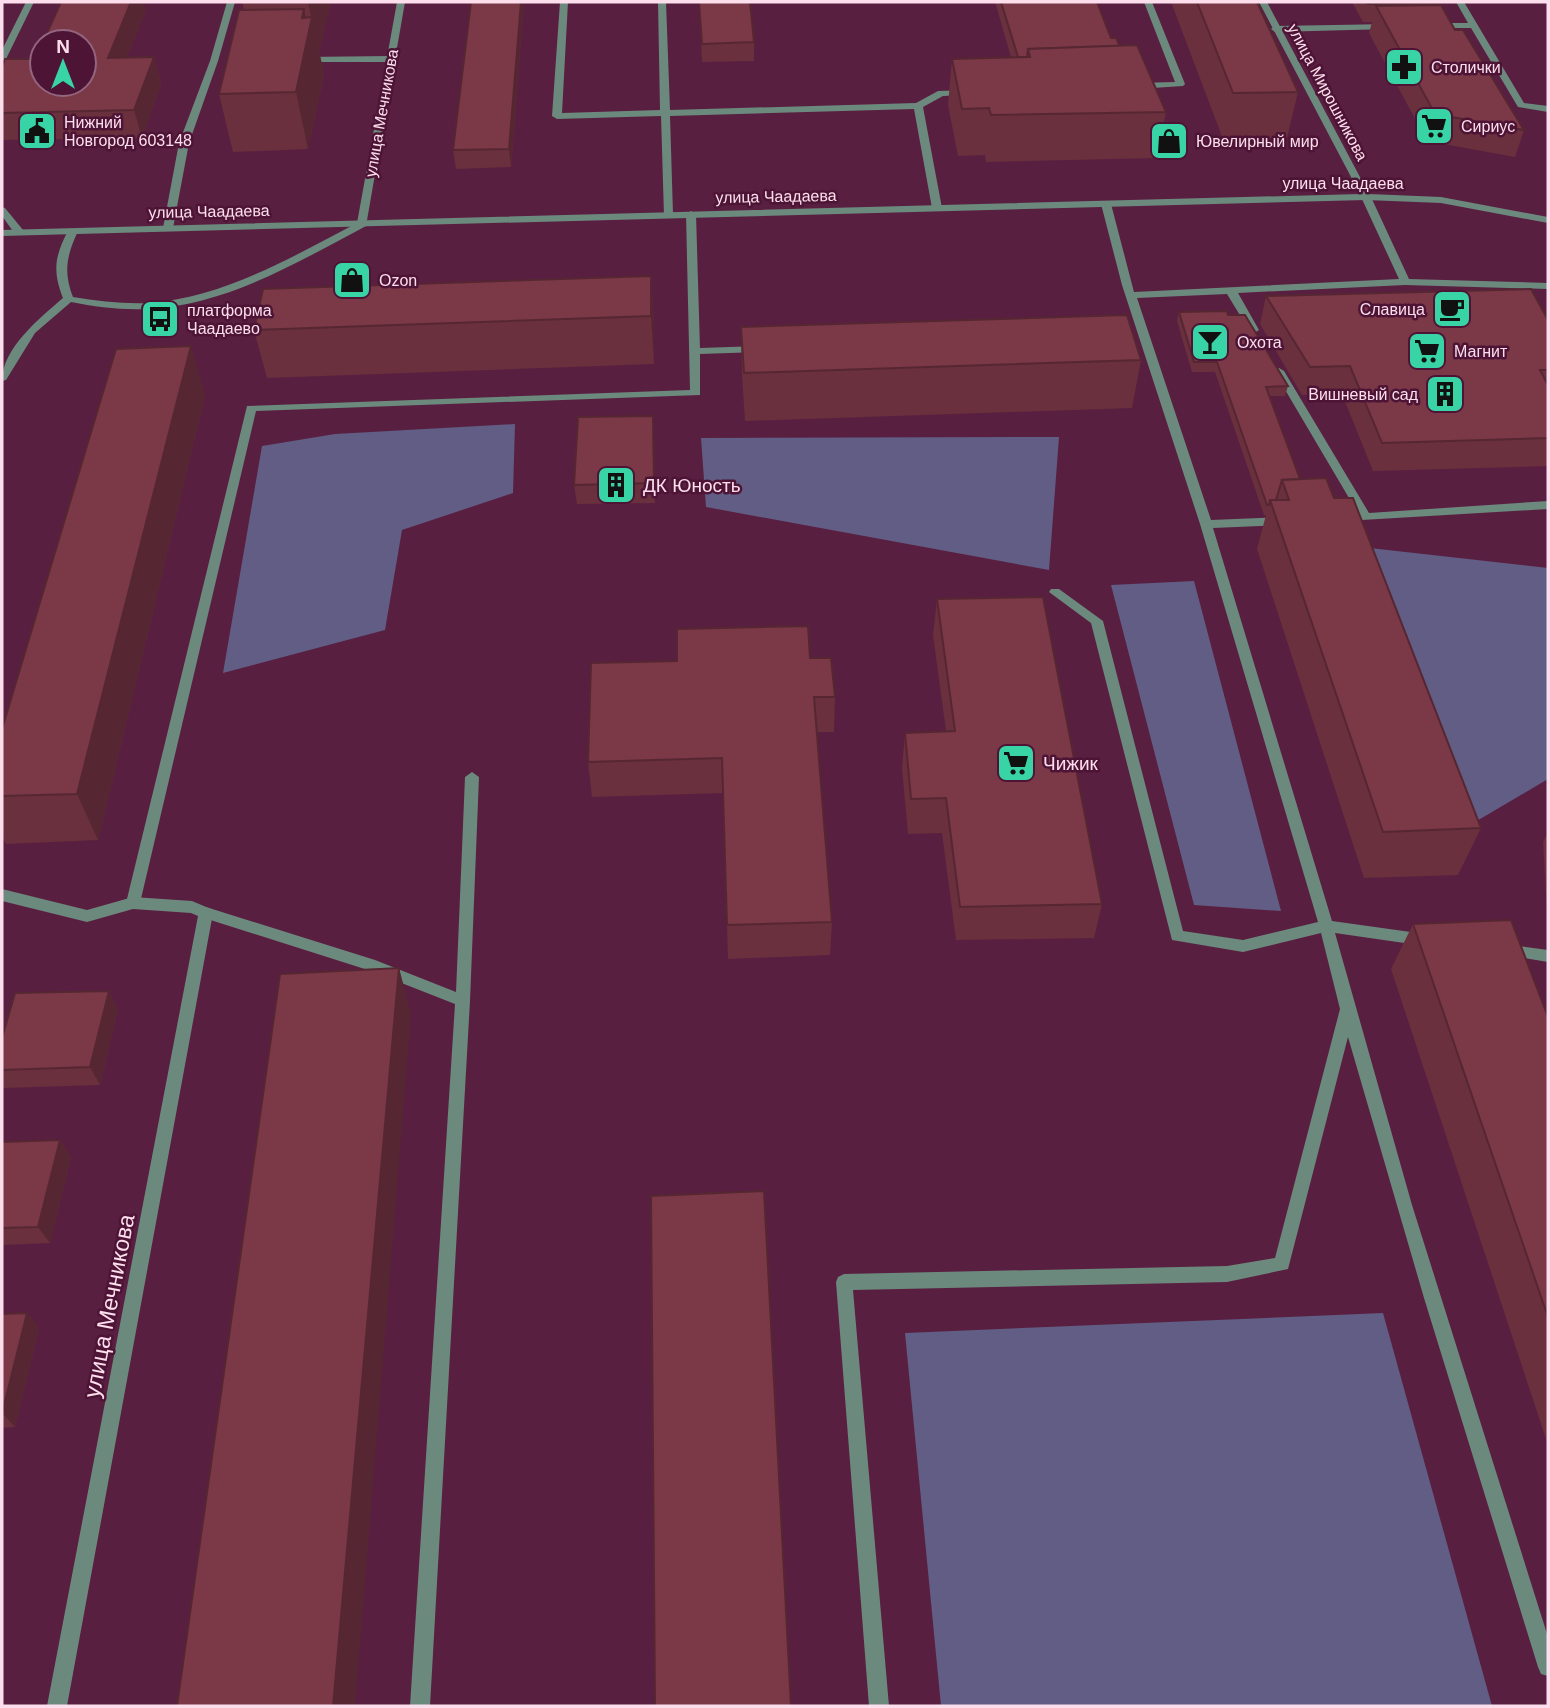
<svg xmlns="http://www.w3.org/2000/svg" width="1550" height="1708" font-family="Arial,sans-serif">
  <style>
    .green { fill: #615d84 }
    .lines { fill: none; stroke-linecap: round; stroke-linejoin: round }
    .service { fill: #6c897d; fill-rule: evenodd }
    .minor { fill: #6c897d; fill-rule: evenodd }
    .tertiary { fill: #6c897d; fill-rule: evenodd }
    .wall { fill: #6a303d }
    .shaded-wall { fill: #562732 }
    .building { fill: #7b3847; stroke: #562732; stroke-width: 2 }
    .labels { text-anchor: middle; stroke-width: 5; stroke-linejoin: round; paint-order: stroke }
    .far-poi-label { font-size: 16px; fill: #fcdeec; stroke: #4d1436; text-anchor: start }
    .far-street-label { font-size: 16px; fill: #fcdeec; stroke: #4d1436 }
    .poi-label { font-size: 19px; fill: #fcdeec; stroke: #4d1436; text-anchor: start }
    .near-street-label { font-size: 23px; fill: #fcdeec; stroke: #4d1436 }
  </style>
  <rect width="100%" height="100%" fill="#591f40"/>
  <g class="green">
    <polygon points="515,424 513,493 402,530 385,630 223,673 262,446 335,434"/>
    <polygon points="1059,437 1049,570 706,507 701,438"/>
    <polygon points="1352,546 1548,568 1548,779 1458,832"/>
    <polygon points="1194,581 1281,911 1194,905 1111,585"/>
    <polygon points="1383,1313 1492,1706 941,1706 905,1333"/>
  </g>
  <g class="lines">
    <g class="service">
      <polygon points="26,2 34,2 6,59 2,62 2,50"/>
      <polygon points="227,2 235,2 218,61 189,143 173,228 164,230 163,228 179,143 210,61"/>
      <polygon points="560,2 568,2 562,113 660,110 658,2 666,2 670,110 916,103 938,91 969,90 969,94 966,95 943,96 923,107 942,208 937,211 932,208 914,109 670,116 673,214 664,216 661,116 557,119 552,116"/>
      <polygon points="1144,2 1152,2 1185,84 1183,86 1137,89 1132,86 1137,83 1175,82"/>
      <polygon points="1456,2 1464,2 1524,103 1548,106 1548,112 1518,107 1471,28 1431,28 1430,26 1434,23 1468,23"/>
      <polygon points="1392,24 1393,26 1389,29 1275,32 1271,29 1275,26"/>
      <polygon points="303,57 391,56 395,59 391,62 300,62 300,58"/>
      <polygon points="1366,194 1371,197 1409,279 1548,283 1548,289 1405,285 1238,293 1259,330 1254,333 1249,330 1227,294 1137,298 1211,520 1282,517 1288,521 1282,525 1213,528 1332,921 1425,934 1430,936 1432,940 1430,944 1425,946 1335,933 1412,1205 1548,1637 1548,1676 1541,1674 1538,1667 1424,1298 1348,1037 1288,1269 1227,1282 853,1290 889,1706 869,1706 836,1282 838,1277 844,1274 1227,1266 1275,1258 1340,1009 1321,933 1243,952 1172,940 1091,623 1049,592 1051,589 1059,589 1103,621 1183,931 1243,940 1318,922 1200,524 1122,285 1101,204 1106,201 1111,204 1134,292 1399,279 1361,197"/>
      <polygon points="2,207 5,208 23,230 23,234 15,234 2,216"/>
      <polygon points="691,211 696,214 700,348 759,346 764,349 759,352 700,354 700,395 256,411 140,903 138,907 128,907 126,903 247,406 690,390 686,214"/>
      <polygon points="1279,368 1284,371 1369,513 1548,501 1548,509 1362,520 1274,371"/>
      <polygon points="472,772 479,777 470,1001 430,1706 410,1706 455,1004 371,971 201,917 199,913 201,909 206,907 375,960 456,992 465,777"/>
      <polygon points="1504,944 1548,950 1548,962 1499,954 1497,950 1499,946"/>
    </g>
    <g class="minor">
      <path d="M397,2h8l-39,224c-68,36 -141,80 -220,83 -26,1 -50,-2 -75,-7l-36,31 -29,47 -4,1c0,-33 38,-63 61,-83 -11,-28 -8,-43 6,-69l9,2c-11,24 -15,40 -5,66 25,4 50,7 75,6 75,-5 144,-46 209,-80z"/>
      <polygon points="2,889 87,910 133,897 192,901 211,909 213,913 67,1706 47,1706 198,916 191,913 133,909 87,922 2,901"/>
    </g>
    <polygon class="tertiary" points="1259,2 1267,2 1369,194 1441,197 1548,217 1548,223 1441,203 1366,200 2,236 2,230 1360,194"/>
  </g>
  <g class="wall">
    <polygon points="242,2 331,2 319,51 324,74 308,149 233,152 219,94 244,10"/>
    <polygon points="471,2 524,2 511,167 456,169 453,150"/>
    <polygon points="699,2 754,42 754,61 702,62"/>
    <polygon points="995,2 1097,2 1111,38 1120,46 1166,112 1157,158 986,162 985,155 958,156 948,105 952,59 1011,57"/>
    <polygon points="1171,2 1257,2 1298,92 1287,138 1223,139"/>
    <polygon points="1352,2 1432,2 1432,5 1455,30 1524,130 1515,157 1427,141 1369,33 1372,22 1363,22"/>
    <polygon points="146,10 127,57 154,57 161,84 142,138 2,140 2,66 35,59"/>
    <polygon points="651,276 654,324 654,364 267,378 254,330"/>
    <polygon points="1266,296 1548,320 1548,466 1373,471 1342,394 1302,395 1260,324"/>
    <polygon points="1179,312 1228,315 1288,386 1285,396 1270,396 1300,479 1334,498 1481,828 1458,875 1364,878 1257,549 1266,515 1264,515 1215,372 1192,372 1177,321"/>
    <polygon points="741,327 1141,360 1132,408 745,421 742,375"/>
    <polygon points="205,395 98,840 6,844 2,836 2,729"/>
    <polygon points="654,436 655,503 577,504 574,485"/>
    <polygon points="937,599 1102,904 1094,938 956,940 942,833 908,834 902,768 905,733 946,731 933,635"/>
    <polygon points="810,658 835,697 834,732 817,732 832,922 830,955 728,959 723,793 592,797 588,762"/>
    <polygon points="1548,833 1548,927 1543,842"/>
    <polygon points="1413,924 1548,1017 1548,1445 1391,969"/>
    <polygon points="118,1009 100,1085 3,1088 2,1085 2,1038"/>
    <polygon points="60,1140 71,1157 50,1243 2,1245 2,1142"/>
    <polygon points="27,1313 39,1328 15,1427 2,1428 2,1314"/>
  </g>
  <g class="shaded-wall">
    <polygon points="131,2 144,2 146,10 116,85 108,58"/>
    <polygon points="308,2 331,2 319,51 324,74 308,149 296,92 302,18 304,9 309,32 312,20"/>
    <polygon points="521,2 524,2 511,167 509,149"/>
    <polygon points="154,57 161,84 142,138 134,110"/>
    <polygon points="651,276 654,324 654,364 651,316"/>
    <polygon points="191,346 205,395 98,840 77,794"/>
    <polygon points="653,416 654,436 655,503 654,483"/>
    <polygon points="399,968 411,1013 355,1706 333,1706"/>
    <polygon points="109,991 118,1009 100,1085 90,1067"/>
    <polygon points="60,1140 71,1157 50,1243 38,1227"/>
    <polygon points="27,1313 39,1328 15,1427 2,1413"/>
  </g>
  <g class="building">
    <polygon points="61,2 131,2 108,58 154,57 134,110 2,113 2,66 5,59 35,59 42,43 42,84 84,84 84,42 43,42"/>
    <polygon points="471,2 521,2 509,149 453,150"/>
    <polygon points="699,2 750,2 754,42 702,44"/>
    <polygon points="1001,2 1097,2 1111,38 1116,38 1120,46 1028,49 1027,57 1018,57"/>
    <polygon points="1197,2 1257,2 1298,92 1233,93"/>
    <polygon points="1366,2 1432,2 1433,3 1368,4"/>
    <polygon points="1441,5 1455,30 1463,30 1524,130 1435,114 1376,6"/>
    <polygon points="304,9 302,18 312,17 296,92 219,94 239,10"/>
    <polygon points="1137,45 1166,112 991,115 989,108 962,109 952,59 1030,57 1028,49"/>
    <polygon points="651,276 651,316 254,330 263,289"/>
    <polygon points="1531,289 1548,320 1548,370 1540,370 1548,385 1548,438 1382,443 1350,366 1310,367 1266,296"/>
    <polygon points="1227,311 1228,315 1245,315 1288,386 1266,387 1300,479 1282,480 1276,500 1270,500 1269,505 1267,505 1217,362 1194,362 1179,312"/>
    <polygon points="1127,315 1141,360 744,373 741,327"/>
    <polygon points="191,346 77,794 2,796 2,729 116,349"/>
    <polygon points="653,416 654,483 574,485 578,417"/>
    <polygon points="1326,478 1334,498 1353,498 1481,828 1383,832 1270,500 1289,500 1282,480"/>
    <polygon points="1043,597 1102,904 960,907 946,798 911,799 905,733 955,731 937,599"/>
    <polygon points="808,626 810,658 831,658 835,697 814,697 832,922 727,925 722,758 588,762 591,663 677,661 677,629"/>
    <polygon points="1511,920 1548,1017 1548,1317 1413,924"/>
    <polygon points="399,968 333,1706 177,1706 280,974"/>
    <polygon points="109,991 90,1067 2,1070 2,1038 15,993"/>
    <polygon points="60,1140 38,1227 2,1228 2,1142"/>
    <polygon points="764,1191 791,1706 655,1706 651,1196"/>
    <polygon points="27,1313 2,1413 2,1314"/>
  </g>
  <defs>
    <symbol id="pharmacy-square" viewBox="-11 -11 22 22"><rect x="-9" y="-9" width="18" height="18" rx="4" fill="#39d4a5" stroke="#4d1436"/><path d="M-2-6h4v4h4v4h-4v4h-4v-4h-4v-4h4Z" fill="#111"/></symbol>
    <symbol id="supermarket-square" viewBox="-11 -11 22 22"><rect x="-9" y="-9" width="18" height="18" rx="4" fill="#39d4a5" stroke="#4d1436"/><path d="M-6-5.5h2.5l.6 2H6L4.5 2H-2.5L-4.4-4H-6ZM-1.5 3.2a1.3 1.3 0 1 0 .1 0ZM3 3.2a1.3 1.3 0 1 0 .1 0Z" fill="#111"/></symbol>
    <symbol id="civic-square" viewBox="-11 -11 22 22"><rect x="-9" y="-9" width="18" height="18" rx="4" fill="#39d4a5" stroke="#4d1436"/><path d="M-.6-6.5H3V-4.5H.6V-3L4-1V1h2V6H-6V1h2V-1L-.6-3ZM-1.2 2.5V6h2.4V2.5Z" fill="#111"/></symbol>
    <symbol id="shop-square" viewBox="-11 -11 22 22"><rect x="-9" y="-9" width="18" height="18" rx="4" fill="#39d4a5" stroke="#4d1436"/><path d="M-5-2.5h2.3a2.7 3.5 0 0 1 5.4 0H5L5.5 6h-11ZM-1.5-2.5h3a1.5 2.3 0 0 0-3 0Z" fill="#111"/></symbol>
    <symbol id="cafe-square" viewBox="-11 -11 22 22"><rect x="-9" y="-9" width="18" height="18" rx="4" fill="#39d4a5" stroke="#4d1436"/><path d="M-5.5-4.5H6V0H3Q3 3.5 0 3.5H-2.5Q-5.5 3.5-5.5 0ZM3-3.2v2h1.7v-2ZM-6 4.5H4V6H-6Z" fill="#111"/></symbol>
    <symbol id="bus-square" viewBox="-11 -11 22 22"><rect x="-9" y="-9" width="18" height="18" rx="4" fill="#39d4a5" stroke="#4d1436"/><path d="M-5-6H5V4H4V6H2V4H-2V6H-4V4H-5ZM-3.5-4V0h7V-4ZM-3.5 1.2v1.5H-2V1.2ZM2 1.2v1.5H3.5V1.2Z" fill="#111"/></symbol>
    <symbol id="bar-square" viewBox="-11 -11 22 22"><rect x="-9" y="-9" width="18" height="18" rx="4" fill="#39d4a5" stroke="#4d1436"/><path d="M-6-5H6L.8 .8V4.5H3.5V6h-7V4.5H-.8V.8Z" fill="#111"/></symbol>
    <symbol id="building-square" viewBox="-11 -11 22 22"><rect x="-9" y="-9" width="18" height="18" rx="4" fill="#39d4a5" stroke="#4d1436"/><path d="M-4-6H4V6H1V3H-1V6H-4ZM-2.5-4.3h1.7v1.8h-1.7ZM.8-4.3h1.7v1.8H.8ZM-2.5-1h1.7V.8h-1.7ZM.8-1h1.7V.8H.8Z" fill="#111"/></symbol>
  </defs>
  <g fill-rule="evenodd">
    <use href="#pharmacy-square" x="1382" y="45" width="44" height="44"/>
    <use href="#supermarket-square" x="1412" y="104" width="44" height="44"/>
    <use href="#civic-square" x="15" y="109" width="44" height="44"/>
    <use href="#shop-square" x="1147" y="119" width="44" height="44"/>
    <use href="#shop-square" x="330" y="258" width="44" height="44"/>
    <use href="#cafe-square" x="1430" y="287" width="44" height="44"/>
    <use href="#bus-square" x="138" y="297" width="44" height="44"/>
    <use href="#bar-square" x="1188" y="320" width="44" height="44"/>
    <use href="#supermarket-square" x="1405" y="329" width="44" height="44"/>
    <use href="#building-square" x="1423" y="372" width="44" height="44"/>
    <use href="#building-square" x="594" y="463" width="44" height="44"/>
    <use href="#supermarket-square" x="994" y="741" width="44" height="44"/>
  </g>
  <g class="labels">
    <g class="far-poi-label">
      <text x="1431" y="73">Столички</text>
      <text x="64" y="128">Нижний<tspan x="64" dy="18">Новгород 603148</tspan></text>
      <text x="1461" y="132">Сириус</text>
      <text x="1196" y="147">Ювелирный мир</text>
      <text x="379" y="286">Ozon</text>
      <text x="1425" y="315" text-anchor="end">Славица</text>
      <text x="187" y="316">платформа<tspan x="187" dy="18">Чаадаево</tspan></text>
      <text x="1237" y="348">Охота</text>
      <text x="1454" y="357">Магнит</text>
      <text x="1418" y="400" text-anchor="end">Вишневый сад</text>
    </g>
    <g class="far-street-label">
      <text transform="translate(1328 92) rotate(62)" y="6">улица Мирошникова</text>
      <text transform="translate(381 113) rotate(-80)" y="6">улица Мечникова</text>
      <text x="1343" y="189">улица Чаадаева</text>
      <text transform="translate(776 196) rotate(-1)" y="6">улица Чаадаева</text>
      <text transform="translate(209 211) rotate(-1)" y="6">улица Чаадаева</text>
    </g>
    <g class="poi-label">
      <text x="643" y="492">ДК Юность</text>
      <text x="1043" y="770">Чижик</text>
    </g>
    <g class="near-street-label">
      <text transform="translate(109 1306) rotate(-79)" y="8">улица Мечникова</text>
    </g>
  </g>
  <rect width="1550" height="1708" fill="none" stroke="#fcdeec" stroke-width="7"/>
  <g transform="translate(63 63)"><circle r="33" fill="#4d1436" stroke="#93657f" stroke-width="2"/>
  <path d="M0-5L12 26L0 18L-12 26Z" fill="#39d4a5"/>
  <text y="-10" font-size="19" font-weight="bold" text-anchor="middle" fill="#fcdeec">N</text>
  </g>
</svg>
